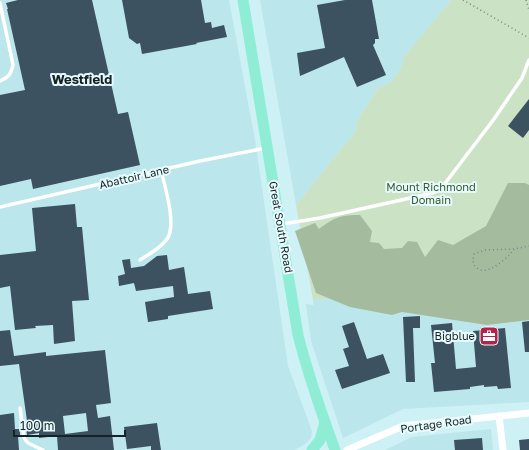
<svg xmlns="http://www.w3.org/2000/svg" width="529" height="450" font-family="'Golos Text',sans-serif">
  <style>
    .built { fill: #bbe6ec }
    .green { fill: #cce2c5 }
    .forest { fill: #a4bb9e }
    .building { fill: #3c5261; fill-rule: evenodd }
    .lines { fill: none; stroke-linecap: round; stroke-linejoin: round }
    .path { stroke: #70898b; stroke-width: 1.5; stroke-dasharray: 1 3; stroke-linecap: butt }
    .service { stroke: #fff; stroke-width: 3.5 }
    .minor { stroke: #fff; stroke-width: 7 }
    .primary { stroke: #8fedd5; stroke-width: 11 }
    .labels { text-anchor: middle; stroke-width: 4; stroke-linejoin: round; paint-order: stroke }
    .street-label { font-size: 11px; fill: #152324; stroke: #e7fbfe }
    .park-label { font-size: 11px; fill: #38582d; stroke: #e7fbfe }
    .poi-label { font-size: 11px; fill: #152324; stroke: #e7fbfe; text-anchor: end }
    .quarter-label { font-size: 13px; font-weight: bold; fill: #152324; stroke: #e7fbfe }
  </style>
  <rect width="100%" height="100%" fill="#cef1f5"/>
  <g class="built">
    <polygon points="0,0 229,0 255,140 288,366 312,431 311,438 305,444 295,450 0,450"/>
    <polygon points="260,0 451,0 403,58 401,69 391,82 378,88 358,119 355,132 296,205"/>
    <polygon points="529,286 529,402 403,409 343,438 311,341 306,304 313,305 313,300"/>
    <polygon points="491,429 493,450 385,450 412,437"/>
  </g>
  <polygon class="green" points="451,0 529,0 529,286 313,300 296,205 355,132 358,119 378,88 391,82 401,69 403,58"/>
  <path class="forest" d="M508,183h17l4,2v135l-42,5 -85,-13 -10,3 -42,-8 -34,-14 -21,-62 20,-8 4,6c16,-12 22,-14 41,-14l12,16 -2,11 9,1 5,6 18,-1 6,-7 9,1 8,15 13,-17 15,5 33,-19z"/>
  <g class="building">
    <polygon points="18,0 92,0 118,114 128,112 140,165 33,189 31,179 0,186 0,95 25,90 7,9 8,9 6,3"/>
    <polygon points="122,0 201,0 205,23 211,22 212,28 224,25 227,37 196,43 197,44 142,54 140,43 137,44 129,38"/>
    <polygon points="345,0 372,0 379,39 375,39 375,43 373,45 386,75 357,87 344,57 300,76 297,53 325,48 317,5"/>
    <polygon points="529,99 529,130 523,138 508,126"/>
    <polygon points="75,204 77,227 82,227 89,300 72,301 75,341 54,344 53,325 35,326 36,328 15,330 10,286 0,288 0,255 36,251 32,208"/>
    <polygon points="167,255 169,270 184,267 188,294 210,291 213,309 168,316 168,319 148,322 145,302 174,297 173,286 136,291 134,283 119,286 118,276 125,274 122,260 130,259 131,268 144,266 157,256"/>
    <polygon points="420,316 420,328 413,328 415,382 406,382 403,317"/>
    <polygon points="529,321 529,352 525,352 522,322"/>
    <polygon points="354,322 367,359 383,354 390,373 342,389 335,370 349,366 343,349 349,347 342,326"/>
    <polygon points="452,323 456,369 476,367 473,331 505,328 511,388 498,389 497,386 484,387 484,385 470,387 470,389 434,392 431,363 435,363 431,325"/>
    <path d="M10,330l4,26 32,-4v4l59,-6 6,53 -15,2 2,13 12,-2 4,34h-56l-1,-14 -18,2v-5l-12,2 -1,-7h2l-9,-64 -19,2v-35zM86,413l2,18 -23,3 -2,-18z"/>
    <polygon points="14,413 15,429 20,429 20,436 18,436 19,450 0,450 0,415"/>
    <polygon points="157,423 161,450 151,450 151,446 127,449 124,427"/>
    <polygon points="482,438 483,450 455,450 454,440"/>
    <polygon points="529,439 529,450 520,450 519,440"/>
  </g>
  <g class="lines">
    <g class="path">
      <polyline points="463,0 529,38"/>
      <polyline points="526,0 529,10"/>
      <path d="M514,249c-4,7 -20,20 -28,21 -3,1 -6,0 -9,-2 -5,-4 -4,-8 -3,-14l11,-4 29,-1 15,-3"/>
    </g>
    <g class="service">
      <path d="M0,3l13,62c-2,9 -4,12 -13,16"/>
      <polyline points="0,207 200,161 266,148"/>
      <polyline points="282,224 320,218 433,193 440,190 494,119 522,78 529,60"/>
      <path d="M140,260c9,-6 21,-12 27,-21 10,-14 -2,-52 -6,-69"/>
      <polyline points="20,408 24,438 28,443 43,450"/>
    </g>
    <g class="minor">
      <polyline points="499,416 503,450"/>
      <polyline points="347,450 403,426 529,413"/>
    </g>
    <g class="primary">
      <path d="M243,0l55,335c10,39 23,77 37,115"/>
      <polyline points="312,450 320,440 325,422"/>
    </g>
  </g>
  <defs>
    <symbol id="office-square" viewBox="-11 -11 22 22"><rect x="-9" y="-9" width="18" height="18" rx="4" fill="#b52446" stroke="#e7fbfe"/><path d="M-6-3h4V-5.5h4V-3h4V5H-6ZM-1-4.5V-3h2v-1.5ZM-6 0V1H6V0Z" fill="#fff"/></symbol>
  </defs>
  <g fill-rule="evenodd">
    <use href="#office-square" x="478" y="325" width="22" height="22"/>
  </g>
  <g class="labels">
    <g class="street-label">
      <text transform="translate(134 177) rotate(-13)" y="4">Abattoir Lane</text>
      <text transform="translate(281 227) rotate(80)" y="4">Great South Road</text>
      <text transform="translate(436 424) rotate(-8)" y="4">Portage Road</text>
    </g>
    <g class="park-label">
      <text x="431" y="191">Mount Richmond<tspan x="431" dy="13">Domain</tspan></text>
    </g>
    <g class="poi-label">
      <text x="475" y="340">Bigblue</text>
    </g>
    <g class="quarter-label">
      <text x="82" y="84">Westfield</text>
    </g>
  </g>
  <path d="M14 430v6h111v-6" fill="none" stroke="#152324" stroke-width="2"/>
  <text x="20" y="430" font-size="12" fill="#152324" stroke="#e7fbfe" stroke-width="3" paint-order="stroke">100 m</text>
</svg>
